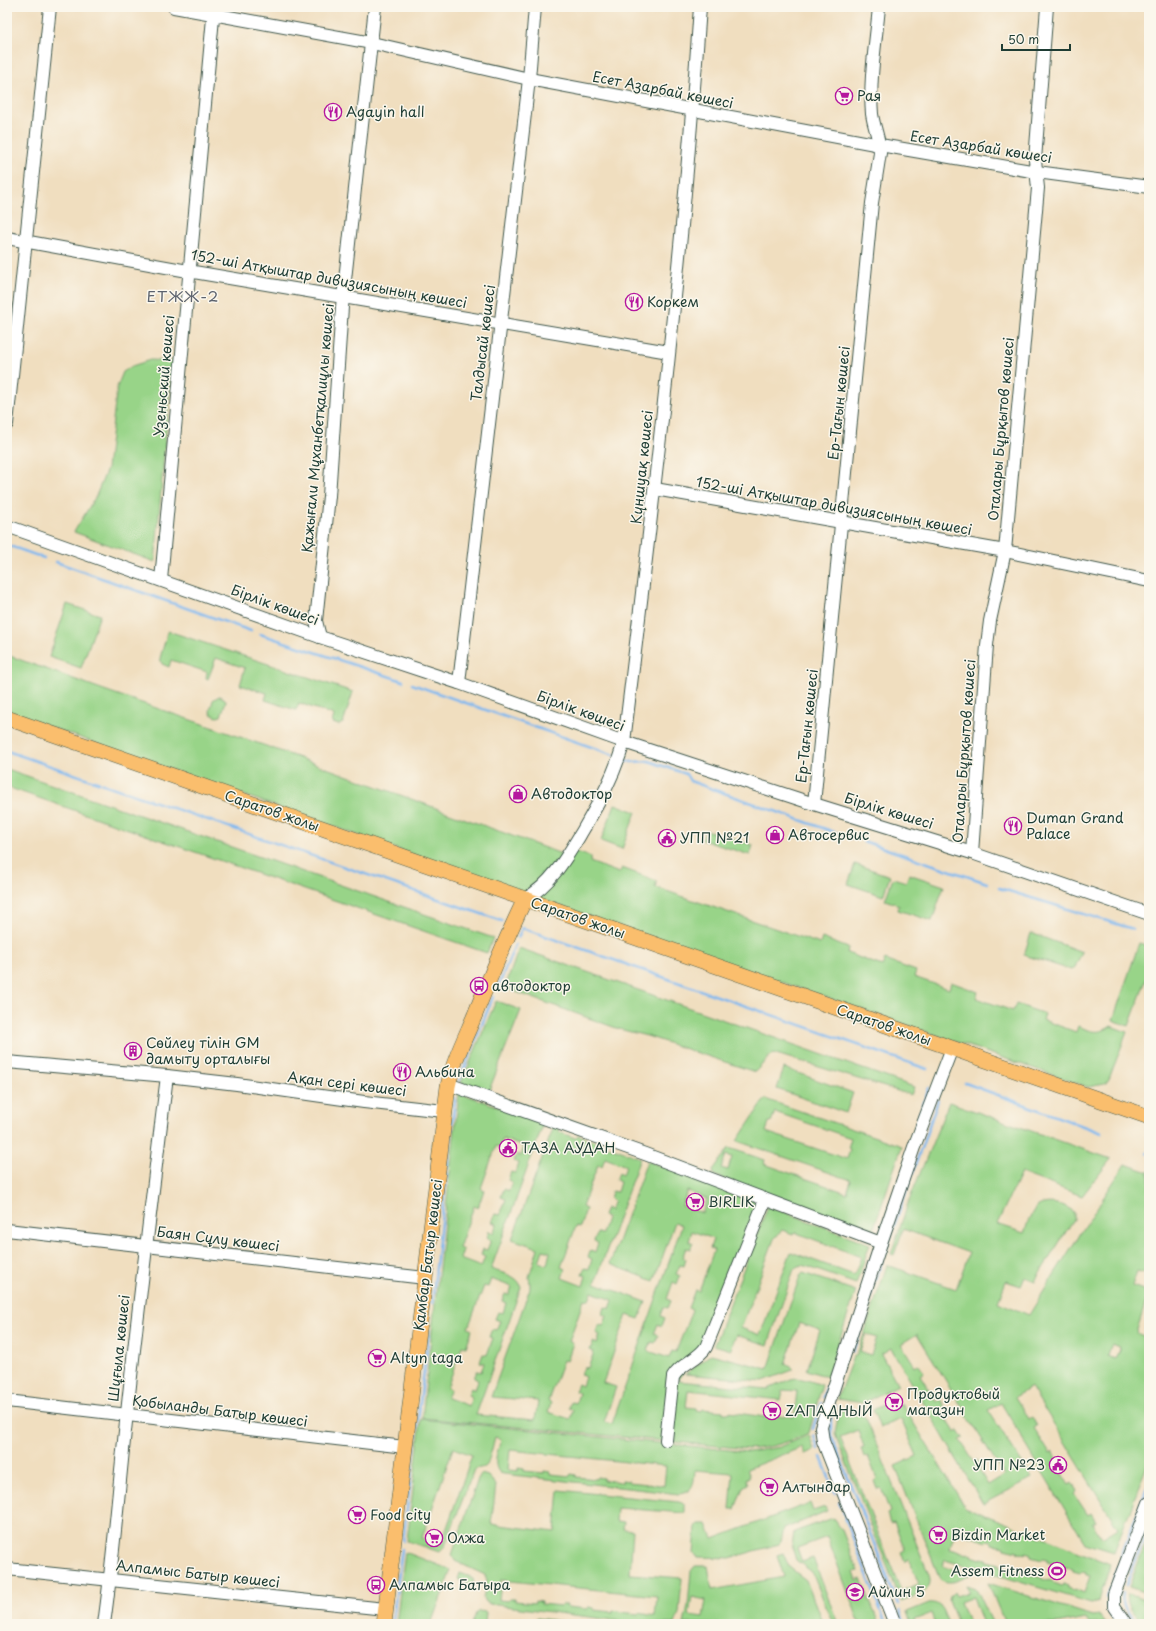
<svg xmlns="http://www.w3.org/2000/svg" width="1156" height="1631" font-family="'Playpen Sans',sans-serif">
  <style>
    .green { fill: #98d488; stroke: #5c885e; fill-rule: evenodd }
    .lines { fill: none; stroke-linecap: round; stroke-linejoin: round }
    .stream { stroke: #7eb8ef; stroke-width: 2.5 }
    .minor-casing { stroke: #3e5549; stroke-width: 14 }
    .major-casing { stroke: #3e5549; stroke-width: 16 }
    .minor { stroke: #fff; stroke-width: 12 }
    .major { stroke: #fabe6d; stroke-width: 15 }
    .labels { text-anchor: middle; stroke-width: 3; stroke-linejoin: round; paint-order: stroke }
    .street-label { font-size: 14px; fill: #1f3d34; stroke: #fbf7ec }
    .poi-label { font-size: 14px; fill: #1f3d34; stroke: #fbf7ec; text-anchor: start }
    .neighbourhood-label { font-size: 15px; letter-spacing: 1px; fill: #5d636e; stroke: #fbf7ec }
  </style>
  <rect width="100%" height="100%" fill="#fbf7ec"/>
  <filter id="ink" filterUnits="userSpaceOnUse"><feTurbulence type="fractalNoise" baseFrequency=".025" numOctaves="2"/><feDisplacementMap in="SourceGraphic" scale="8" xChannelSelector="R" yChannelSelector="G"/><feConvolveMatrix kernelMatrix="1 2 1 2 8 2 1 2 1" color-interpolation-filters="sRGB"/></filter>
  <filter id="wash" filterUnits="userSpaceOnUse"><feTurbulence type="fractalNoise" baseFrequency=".012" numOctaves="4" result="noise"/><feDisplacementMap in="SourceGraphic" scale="16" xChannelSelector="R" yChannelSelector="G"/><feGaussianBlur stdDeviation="0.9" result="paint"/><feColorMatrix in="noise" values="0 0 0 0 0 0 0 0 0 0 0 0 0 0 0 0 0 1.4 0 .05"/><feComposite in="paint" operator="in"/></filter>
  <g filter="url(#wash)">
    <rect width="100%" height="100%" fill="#f0debf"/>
    <g class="green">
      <polygon points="150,360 172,361 155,562 74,532 96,496 107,469 117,387 123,372 132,366"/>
      <polygon points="67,604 100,615 81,668 49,657"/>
      <polygon points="168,631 353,692 343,723 339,725 332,723 334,715 299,703 296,710 265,700 267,693 240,685 245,668 216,658 208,679 206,678 207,672 171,660 169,667 162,664 160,658"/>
      <path d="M7,655l97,35 165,57 298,109 4,-6 20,7 -1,5 29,11 3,-5 35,13 -2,6 165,57 2,-6 26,10 -1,5 35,13 3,-6 31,11 -2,6 35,12 2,-7 27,10 -2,6 37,13 3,-7 29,10 -2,6 33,12 2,-6c12,5 21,9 33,0l16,6 -18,47 -4,5 -17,3 -557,-191 -524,-184z"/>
      <polygon points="219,696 224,698 226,701 221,716 217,717 211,714 210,711 213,700"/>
      <polygon points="7,769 493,938 487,953 7,787"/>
      <polygon points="615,804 636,812 622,849 601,841"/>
      <polygon points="706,830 753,845 750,855 702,840"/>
      <polygon points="855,864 890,876 883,896 848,884"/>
      <polygon points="909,874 944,886 932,921 898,910 899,905 885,900 893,878 906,882"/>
      <polygon points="1031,933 1082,952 1074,969 1071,970 1024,955"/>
      <polygon points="1139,943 1149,946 1149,972 1129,1026 1113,1020"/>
      <polygon points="519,948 914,1087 911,1095 773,1053 755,1072 647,1036 619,1029 505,988"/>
      <polygon points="496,1001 521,1010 488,1093 461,1083"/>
      <polygon points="784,1068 853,1093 846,1113 777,1089"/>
      <path d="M459,1093l85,29 -53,147c9,4 28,6 30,18l-45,128 59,5 3,-19 -47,-4 39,-109v-4l-1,-7 9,-29 -26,-9 42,-113 6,3 -1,3 16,6 3,-3 62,23 -45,125 51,19 -7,17 -12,-4 -24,68 13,4 -12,35 8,2 70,-199 -7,-3 -21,59 -44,-17 37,-103 112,41 -56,142 -26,37 91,8 23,-10 6,-1 10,2 15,5 -13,48c-20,9 -38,15 -60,16l-327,-31zM503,1139l21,8 -3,9 -4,-2 -3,7 4,2 -3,10 -4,-1 -3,8 4,2 -3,9 -5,-2 -3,8 5,2 -6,16 -5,-1 -3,8 5,2 -4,9 -4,-2 -2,7 4,2 -4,10 -4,-1 -2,6 4,2 -4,10 -21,-8 3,-9 -4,-2 15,-42 4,2 6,-18 -3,-2 15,-42 4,1zM605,1158l21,8 -3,9 -4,-2 -3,7 4,2 -3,10 -5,-1 -2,8 4,2 -4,9 -4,-2 -3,8 4,2 -5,16 -5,-1 -3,8 4,2 -3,9 -4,-2 -3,7 4,2 -3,10 -4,-1 -3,6 4,2 -3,10 -21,-8 3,-9 -4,-2 15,-41 4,1 6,-18 -4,-2 16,-42 4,1zM687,1191l20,8 -5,14 -20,-7zM692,1231l21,8 -3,9 4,2 -15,41 -4,-1 -7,18 4,2 -16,42 -4,-1 -3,7 -21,-7 3,-9 4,1 3,-7 -4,-2 4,-10 4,2 3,-8 -4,-2 3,-9 4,1 3,-7 -4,-2 6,-17 4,2 3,-8 -4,-2 4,-9 4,1 2,-7 -4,-1 4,-10 4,1 3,-6 -4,-2zM543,1250l7,2 -3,13 -8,-3zM491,1279l21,8 -3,8 -4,-1 -3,7 4,2 -3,10 -5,-1 -3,7 5,2 -4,9 -4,-1 -3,8 4,1 -6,17 -4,-1 -3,8 4,1 -3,9 -4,-1 -3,7 4,2 -3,10 -4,-2 -3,7 4,2 -3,9 -22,-8 4,-9 -4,-1 15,-42 4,1 6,-17 -4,-2 16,-42 4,1zM592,1292l21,8 -3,9 -5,-2 -2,7 4,2 -4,10 -4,-1 -3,8 4,2 -3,9 -4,-2 -3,8 4,2 -6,16 -4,-1 -3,8 4,2 -3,9 -4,-2 -3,7 4,2 -3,10 -5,-1 -2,6 4,2 -3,9 -22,-7 3,-9 -3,-2 15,-41 4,1 6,-18 -4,-2 15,-42 5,1zM688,1390l93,10 2,-10 14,1 -3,26 -9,-1v1l-12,-2v3l-44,-6 -1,1h-5v-2l-21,-2 -1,2 -5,-1v-2l-10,-1z"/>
      <path d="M765,1099l137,47 -30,87 -158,-58 -1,-5 16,-22 36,12 -1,4 83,29 4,-13 -114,-39zM775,1112l76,26 -3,10 2,1 -3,10 -81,-27 3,-10h2zM726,1155l6,2 -4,13 -7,-2z"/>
      <path d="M949,1102l162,57 -29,37 -61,-23 -24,51 27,9c3,-7 5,-17 10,-23 9,-12 31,-6 40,2v7l-39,62 -10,-4 -4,9 -15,-5 -8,21 31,13 26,-42 70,-109 24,8v102l-12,-3 -5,15 17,6 -13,41 13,5v122l-35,92 -29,-9 -84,-140 -13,7 44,68 -49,26 -92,-156 -10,6 17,31 -35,18 -26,-4 16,-42 4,-2 30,-90 69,24 13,-36 -66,-24 -9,26 -3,-1 17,-51zM866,1334l11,4 -6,17 -11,-3zM917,1334l87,141 -16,10 -9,-15 3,-3 -5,-7 -3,2 -14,-22 4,-2 -5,-8 -4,2 -14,-22 4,-3 -5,-8 -4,2 -16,-26 4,-3 -6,-8 -3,2 -14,-22zM1112,1344l8,3 -5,12 -7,-3zM1031,1387l87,141 -16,10 -10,-15 4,-2 -5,-8 -3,2 -14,-21 3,-3 -5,-8 -3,2 -14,-22 4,-2 -6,-9 -3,2 -16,-26 3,-2 -5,-9 -3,2 -14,-22z"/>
      <path d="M768,1206l102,38 -14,40 -53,-19 -5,1 -4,3 -26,76 -32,-10 -5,15 -17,-5zM782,1230l11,4 1,-2 67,25 -7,18 -63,-23 -31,83 -19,-7 33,-89z"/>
      <polygon points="803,1273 856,1291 827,1377 807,1370 820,1330 799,1323 785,1364 793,1368 793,1370 763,1381 685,1374 711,1354 768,1369 800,1276"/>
      <path d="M889,1402l3,6 10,-4 63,103 145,57 -11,37 -8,2 -146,-43 -2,6 27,10c-10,3 -20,10 -30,3l-45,-113 22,-10 -16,-37 -21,9 -7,-18zM960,1531l4,2v2l8,2 1,-1 13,6 1,-1 5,1v2l13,2v2l13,3 -1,1 8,3 1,-2 5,2v2l11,3v-1l5,1v2l7,2v-1l6,2v1l13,3v2l7,2 1,-1 5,1v2l4,1 -6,17 -9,-4 -1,1 -6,-2v-2l-5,-2 -1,2 -8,-3v-1l-5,-2 -1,1 -6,-2v-1l-6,-2 -1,1 -9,-3v-2l-5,-1 -1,1 -7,-2v-2l-4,-1 -1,1 -9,-3 1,-1 -13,-3v-2l-6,-1v1l-9,-3 1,-1 -6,-2v1l-13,-5v1l-4,-1 5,-17 4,1z"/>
      <path d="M839,1410l20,3 7,5 63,157c6,18 -15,21 -28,26l-66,-167zM858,1430l6,17 -3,1 3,9 4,-1 9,23 -3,2 3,8 4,-1 9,24 -3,2 3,9 4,-1 11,28 -4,2 4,10 4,-2 10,24 -18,7 -61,-154z"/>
      <path d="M421,1419l328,33 31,-5 29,-12 5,15 -9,4 -3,-7 -2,1 -53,21 3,8 -4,2 2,5 -5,3 -8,22h-5l3,-36 -38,-3c-1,12 -1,22 -16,24l-175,-20 -4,-1c-9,-9 -1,-24 1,-34l-6,-2c-2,6 -5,26 -11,30 -5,2 -8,0 -11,5l-28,74 -6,6 -32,-11zM453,1448l19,7 -31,90 -19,-7zM510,1450l156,16 -2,20 -16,-3v1l-19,-2v-1l-7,-1v2l-19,-2v-2l-6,-1 -1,2 -20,-2v-2l-5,-1 -1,2 -20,-2v-2l-6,-1v2l-20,-2v-2l-6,-1v3l-10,-1z"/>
      <path d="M481,1474l7,2 8,9 -5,39 64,8 4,-42 120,12 6,2v9l-68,-5 -1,13 8,1 -1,7 10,1 -3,44 52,4 -3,35 -4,11h-33l-152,-20 -5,-2 -2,-4 4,-18 -2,-5 -30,-14 -3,-6 26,-76zM501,1580l156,16 -2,20 -16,-3v1l-19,-2 -1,-1 -6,-1v2l-19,-2v-2l-6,-1 -1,2 -20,-2v-2l-5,-1 -1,2 -20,-2v-2l-6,-1v2l-20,-2v-2h-6l-1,2 -9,-1z"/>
      <polygon points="810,1503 813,1511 825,1507 827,1511 784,1529 781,1542 779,1544 730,1558 698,1557 694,1554 696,1526 699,1524 707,1524 713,1539"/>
      <polygon points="833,1518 842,1530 858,1571 854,1572 857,1581 861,1579 879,1624 860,1624 827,1537 797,1548 802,1562 813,1558 838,1624 833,1624 812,1572 796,1560 792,1547 794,1532"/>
      <polygon points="1149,1534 1149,1571 1144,1584 1149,1585 1149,1594 1129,1587"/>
      <polygon points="405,1552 451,1570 431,1624 396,1624"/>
      <path d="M783,1553l6,14 17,13 17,44h-40l-3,-4 -11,4h-85l4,-19 3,-34 4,-5h13l4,24 72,-13 -7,-22zM692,1597l14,3 -3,17 -14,-2z"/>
      <polygon points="460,1573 473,1578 474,1586 458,1580"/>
      <polygon points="988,1583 1093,1616 1099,1615 1106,1624 1089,1624 1086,1618 1056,1624 1005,1624"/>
      <polygon points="967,1585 976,1588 993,1624 983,1624 973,1597 960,1602 969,1624 958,1624 949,1601 950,1596 954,1592 956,1596 969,1592"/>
      <path d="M1128,1594l21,8v22h-7c-6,-9 -17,-18 -14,-30z"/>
      <path d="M929,1603c13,-2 15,12 19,21h-12l-4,-11 -18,7 2,4h-5l-4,-12z"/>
      <polygon points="479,1611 486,1612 485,1624 472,1624 476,1613"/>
      <polygon points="537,1618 581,1624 536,1624"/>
    </g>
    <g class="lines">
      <g class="stream">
        <polyline points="7,545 44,558"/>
        <polyline points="56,562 251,631"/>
        <polyline points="260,634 403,681"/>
        <polyline points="412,684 614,755"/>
        <polyline points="7,751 502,921"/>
        <polyline points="625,760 632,762 649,761 686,774 690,781 851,838"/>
        <polyline points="863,841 987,883"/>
        <polyline points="999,888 1133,929"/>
        <polyline points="1145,933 1149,934"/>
        <polyline points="518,938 522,928 927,1069"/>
        <polyline points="498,987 515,945"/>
        <polyline points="459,1081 493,997"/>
        <polyline points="965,1083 1102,1133"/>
        <polyline points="916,1125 929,1088"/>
        <polyline points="1147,1153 1149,1153"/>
        <polyline points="884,1255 938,1100"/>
        <polyline points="876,1280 882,1261"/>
        <polyline points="432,1303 455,1098"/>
        <polyline points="865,1314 872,1291"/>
        <polyline points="853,1351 859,1333"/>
        <polyline points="829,1381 839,1351"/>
        <polyline points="823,1397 827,1386"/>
        <polyline points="835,1406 831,1418 831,1435 898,1604"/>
        <polyline points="813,1429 821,1403"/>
        <polyline points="814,1435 818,1449"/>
        <polyline points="821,1457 835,1493"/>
        <polyline points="839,1502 841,1507"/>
        <polyline points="843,1512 886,1624"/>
        <polyline points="403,1541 429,1330"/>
        <polyline points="1121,1556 1149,1483"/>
        <polyline points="1126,1585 1149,1525"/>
        <path d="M1123,1593c-3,12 7,22 13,31"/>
        <polyline points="1107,1598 1117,1568"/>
        <polyline points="1107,1606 1112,1617"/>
        <polyline points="900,1611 905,1624"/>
        <polyline points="392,1624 402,1549"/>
      </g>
    </g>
  </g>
  <g filter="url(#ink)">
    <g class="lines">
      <defs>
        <g id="minor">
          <polyline points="174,7 372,43 529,79 880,145 1037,172 1149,187"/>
          <polyline points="7,238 188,271 669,352"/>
          <polyline points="7,424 50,7"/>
          <polyline points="655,489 1005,551 1149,581"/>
          <polyline points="7,526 320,637 459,683 624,742 814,804 972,853 1149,914"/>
          <polyline points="161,580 214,7"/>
          <polyline points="320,637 316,621 329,496 342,307 375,7"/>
          <polyline points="459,683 529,79 535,7"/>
          <path d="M814,804l58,-601 8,-50c0,-13 -6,-25 -8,-39 -3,-35 4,-72 7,-107"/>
          <polyline points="972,853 987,645 990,621 1005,551 1038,188 1035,160 1047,7"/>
          <path d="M525,899c27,-15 43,-44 58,-69 18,-31 31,-54 41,-88 30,-245 59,-489 76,-735"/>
          <polyline points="7,1062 167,1076 237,1084 364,1102 444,1111"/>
          <polyline points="448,1084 645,1154 881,1243"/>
          <polyline points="7,1230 425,1278"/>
          <polyline points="7,1401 405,1447"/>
          <path d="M666,1440l7,-63c8,-14 25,-17 33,-30l59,-147"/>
          <polyline points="7,1569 385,1609"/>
          <path d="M104,1624c10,-70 15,-141 23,-211 12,-112 26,-224 40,-337"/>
          <polyline points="895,1624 823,1441 821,1427 881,1243 914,1147 952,1048"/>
          <polyline points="1126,1624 1114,1607 1114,1594 1149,1503"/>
        </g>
        <g id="major">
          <polyline points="7,718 1149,1117"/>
          <path d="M384,1624l64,-538c5,-24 16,-46 26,-69 16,-40 32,-79 51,-118"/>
        </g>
      </defs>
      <use href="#minor" class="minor-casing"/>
      <use href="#major" class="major-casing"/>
      <use href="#minor" class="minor"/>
      <use href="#major" class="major"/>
    </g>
  </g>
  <defs>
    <symbol id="supermarket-ring" viewBox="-11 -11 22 22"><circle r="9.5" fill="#fbf7ec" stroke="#b5179e" stroke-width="1.5"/><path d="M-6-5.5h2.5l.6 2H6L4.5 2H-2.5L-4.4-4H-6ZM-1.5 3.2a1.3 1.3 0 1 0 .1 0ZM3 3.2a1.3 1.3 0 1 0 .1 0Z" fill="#b5179e"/></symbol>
    <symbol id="restaurant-ring" viewBox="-11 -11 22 22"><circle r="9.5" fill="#fbf7ec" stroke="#b5179e" stroke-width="1.5"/><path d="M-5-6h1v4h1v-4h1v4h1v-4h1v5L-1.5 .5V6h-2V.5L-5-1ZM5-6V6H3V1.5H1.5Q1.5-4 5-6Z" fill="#b5179e"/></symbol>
    <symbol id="shop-ring" viewBox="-11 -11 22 22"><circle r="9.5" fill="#fbf7ec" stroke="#b5179e" stroke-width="1.5"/><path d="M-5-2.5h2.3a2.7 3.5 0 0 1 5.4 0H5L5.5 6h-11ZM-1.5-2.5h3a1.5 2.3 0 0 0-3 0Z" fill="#b5179e"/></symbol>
    <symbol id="civic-ring" viewBox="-11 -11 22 22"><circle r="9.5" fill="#fbf7ec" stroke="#b5179e" stroke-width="1.5"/><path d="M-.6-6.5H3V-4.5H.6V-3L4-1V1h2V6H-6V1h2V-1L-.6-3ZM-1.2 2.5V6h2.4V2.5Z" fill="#b5179e"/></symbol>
    <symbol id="bus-ring" viewBox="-11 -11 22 22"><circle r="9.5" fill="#fbf7ec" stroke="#b5179e" stroke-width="1.5"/><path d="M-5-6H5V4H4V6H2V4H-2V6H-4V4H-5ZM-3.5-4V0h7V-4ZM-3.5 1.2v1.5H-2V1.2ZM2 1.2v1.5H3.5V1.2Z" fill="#b5179e"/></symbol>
    <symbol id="building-ring" viewBox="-11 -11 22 22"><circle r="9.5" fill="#fbf7ec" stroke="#b5179e" stroke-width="1.5"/><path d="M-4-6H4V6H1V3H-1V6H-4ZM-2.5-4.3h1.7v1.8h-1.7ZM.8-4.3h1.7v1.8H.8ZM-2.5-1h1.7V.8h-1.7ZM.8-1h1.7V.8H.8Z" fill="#b5179e"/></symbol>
    <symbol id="stadium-ring" viewBox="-11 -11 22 22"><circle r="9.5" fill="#fbf7ec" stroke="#b5179e" stroke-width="1.5"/><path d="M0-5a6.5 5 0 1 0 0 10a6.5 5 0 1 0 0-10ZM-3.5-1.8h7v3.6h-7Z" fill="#b5179e"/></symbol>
    <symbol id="school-ring" viewBox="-11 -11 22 22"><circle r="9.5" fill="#fbf7ec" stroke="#b5179e" stroke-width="1.5"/><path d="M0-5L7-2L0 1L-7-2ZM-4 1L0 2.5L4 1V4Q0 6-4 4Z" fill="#b5179e"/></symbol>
  </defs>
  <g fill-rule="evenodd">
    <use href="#supermarket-ring" x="834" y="86" width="20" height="20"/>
    <use href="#restaurant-ring" x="323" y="102" width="20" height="20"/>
    <use href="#restaurant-ring" x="624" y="292" width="20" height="20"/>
    <use href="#shop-ring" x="508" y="784" width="20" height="20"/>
    <use href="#restaurant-ring" x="1003" y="816" width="20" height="20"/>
    <use href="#shop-ring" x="765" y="825" width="20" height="20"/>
    <use href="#civic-ring" x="657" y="828" width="20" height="20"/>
    <use href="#bus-ring" x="469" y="976" width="20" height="20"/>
    <use href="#building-ring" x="123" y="1041" width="20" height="20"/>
    <use href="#restaurant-ring" x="392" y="1062" width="20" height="20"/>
    <use href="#civic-ring" x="498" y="1138" width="20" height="20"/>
    <use href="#supermarket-ring" x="685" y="1192" width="20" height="20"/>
    <use href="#supermarket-ring" x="367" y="1348" width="20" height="20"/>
    <use href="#supermarket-ring" x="884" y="1392" width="20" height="20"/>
    <use href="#supermarket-ring" x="762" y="1401" width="20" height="20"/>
    <use href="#civic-ring" x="1048" y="1455" width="20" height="20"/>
    <use href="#supermarket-ring" x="759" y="1477" width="20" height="20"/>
    <use href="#supermarket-ring" x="347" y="1505" width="20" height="20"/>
    <use href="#supermarket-ring" x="928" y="1525" width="20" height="20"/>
    <use href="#supermarket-ring" x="424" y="1528" width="20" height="20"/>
    <use href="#stadium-ring" x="1047" y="1561" width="20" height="20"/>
    <use href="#bus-ring" x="366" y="1575" width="20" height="20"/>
    <use href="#school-ring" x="845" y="1582" width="20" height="20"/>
  </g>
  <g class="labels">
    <g class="street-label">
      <text transform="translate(663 90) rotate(11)" y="5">Есет Азарбай көшесі</text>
      <text transform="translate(981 147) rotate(9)" y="5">Есет Азарбай көшесі</text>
      <text transform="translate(329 279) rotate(10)" y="5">152-ші Атқыштар дивизиясының көшесі</text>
      <text transform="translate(483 343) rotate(-83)" y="5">Талдысай көшесі</text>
      <text transform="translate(164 376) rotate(-85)" y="5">Узеньский көшесі</text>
      <text transform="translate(839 403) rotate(-84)" y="5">Ер-Тағын көшесі</text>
      <text transform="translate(318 428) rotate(-85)" y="5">Қажығали Мұханбетқалиұлы көшесі</text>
      <text transform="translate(1001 429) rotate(-85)" y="5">Оталары Бұрқытов көшесі</text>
      <text transform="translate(642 467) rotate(-84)" y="5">Күншуақ көшесі</text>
      <text transform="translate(834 506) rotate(10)" y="5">152-ші Атқыштар дивизиясының көшесі</text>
      <text transform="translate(275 605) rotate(20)" y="5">Бірлік көшесі</text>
      <text transform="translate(581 711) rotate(20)" y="5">Бірлік көшесі</text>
      <text transform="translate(807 726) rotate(-84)" y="5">Ер-Тағын көшесі</text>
      <text transform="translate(964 751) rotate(-86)" y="5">Оталары Бұрқытов көшесі</text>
      <text transform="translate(272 811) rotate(19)" y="5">Саратов жолы</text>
      <text transform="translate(889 811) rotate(17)" y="5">Бірлік көшесі</text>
      <text transform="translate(578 918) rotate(19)" y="5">Саратов жолы</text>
      <text transform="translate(884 1025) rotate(19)" y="5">Саратов жолы</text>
      <text transform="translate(347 1084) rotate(7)" y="5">Ақан сері көшесі</text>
      <text transform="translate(218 1239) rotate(7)" y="5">Баян Сұлу көшесі</text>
      <text transform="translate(428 1255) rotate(-83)" y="5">Қамбар Батыр көшесі</text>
      <text transform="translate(119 1348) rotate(-84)" y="5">Шұғыла көшесі</text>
      <text transform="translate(220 1411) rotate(7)" y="5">Қобыланды Батыр көшесі</text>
      <text transform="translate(198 1574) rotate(6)" y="5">Алпамыс Батыр көшесі</text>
    </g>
    <g class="poi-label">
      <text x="857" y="101">Рая</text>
      <text x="346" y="117">Agayin hall</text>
      <text x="647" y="307">Коркем</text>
      <text x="531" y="799">Автодоктор</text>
      <text x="1026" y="823">Duman Grand<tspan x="1026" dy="16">Palace</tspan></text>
      <text x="788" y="840">Автосервис</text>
      <text x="680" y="843">УПП №21</text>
      <text x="492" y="991">автодоктор</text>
      <text x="146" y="1048">Сөйлеу тілін GM<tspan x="146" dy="16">дамыту орталығы</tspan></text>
      <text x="415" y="1077">Альбина</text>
      <text x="521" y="1153">ТАЗА АУДАН</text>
      <text x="708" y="1207">BIRLIK</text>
      <text x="390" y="1363">Altyn taga</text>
      <text x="907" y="1399">Продуктовый<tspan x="907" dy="16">магазин</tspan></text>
      <text x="785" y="1416">ZАПАДНЫЙ</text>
      <text x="1045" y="1470" text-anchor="end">УПП №23</text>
      <text x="782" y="1492">Алтындар</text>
      <text x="370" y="1520">Food city</text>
      <text x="951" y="1540">Bizdin Market</text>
      <text x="447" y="1543">Олжа</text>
      <text x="1044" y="1576" text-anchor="end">Assem Fitness</text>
      <text x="389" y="1590">Алпамыс Батыра</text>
      <text x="868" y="1597">Айлин 5</text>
    </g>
    <g class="neighbourhood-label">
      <text x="183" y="302">ЕТЖЖ-2</text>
    </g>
  </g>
  <rect width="1156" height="1631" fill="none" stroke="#fbf7ec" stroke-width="24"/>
  <path d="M1002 44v6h68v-6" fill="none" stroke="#1f3d34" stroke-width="2"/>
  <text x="1008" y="44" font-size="12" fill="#1f3d34" stroke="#fbf7ec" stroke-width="3" paint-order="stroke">50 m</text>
</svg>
